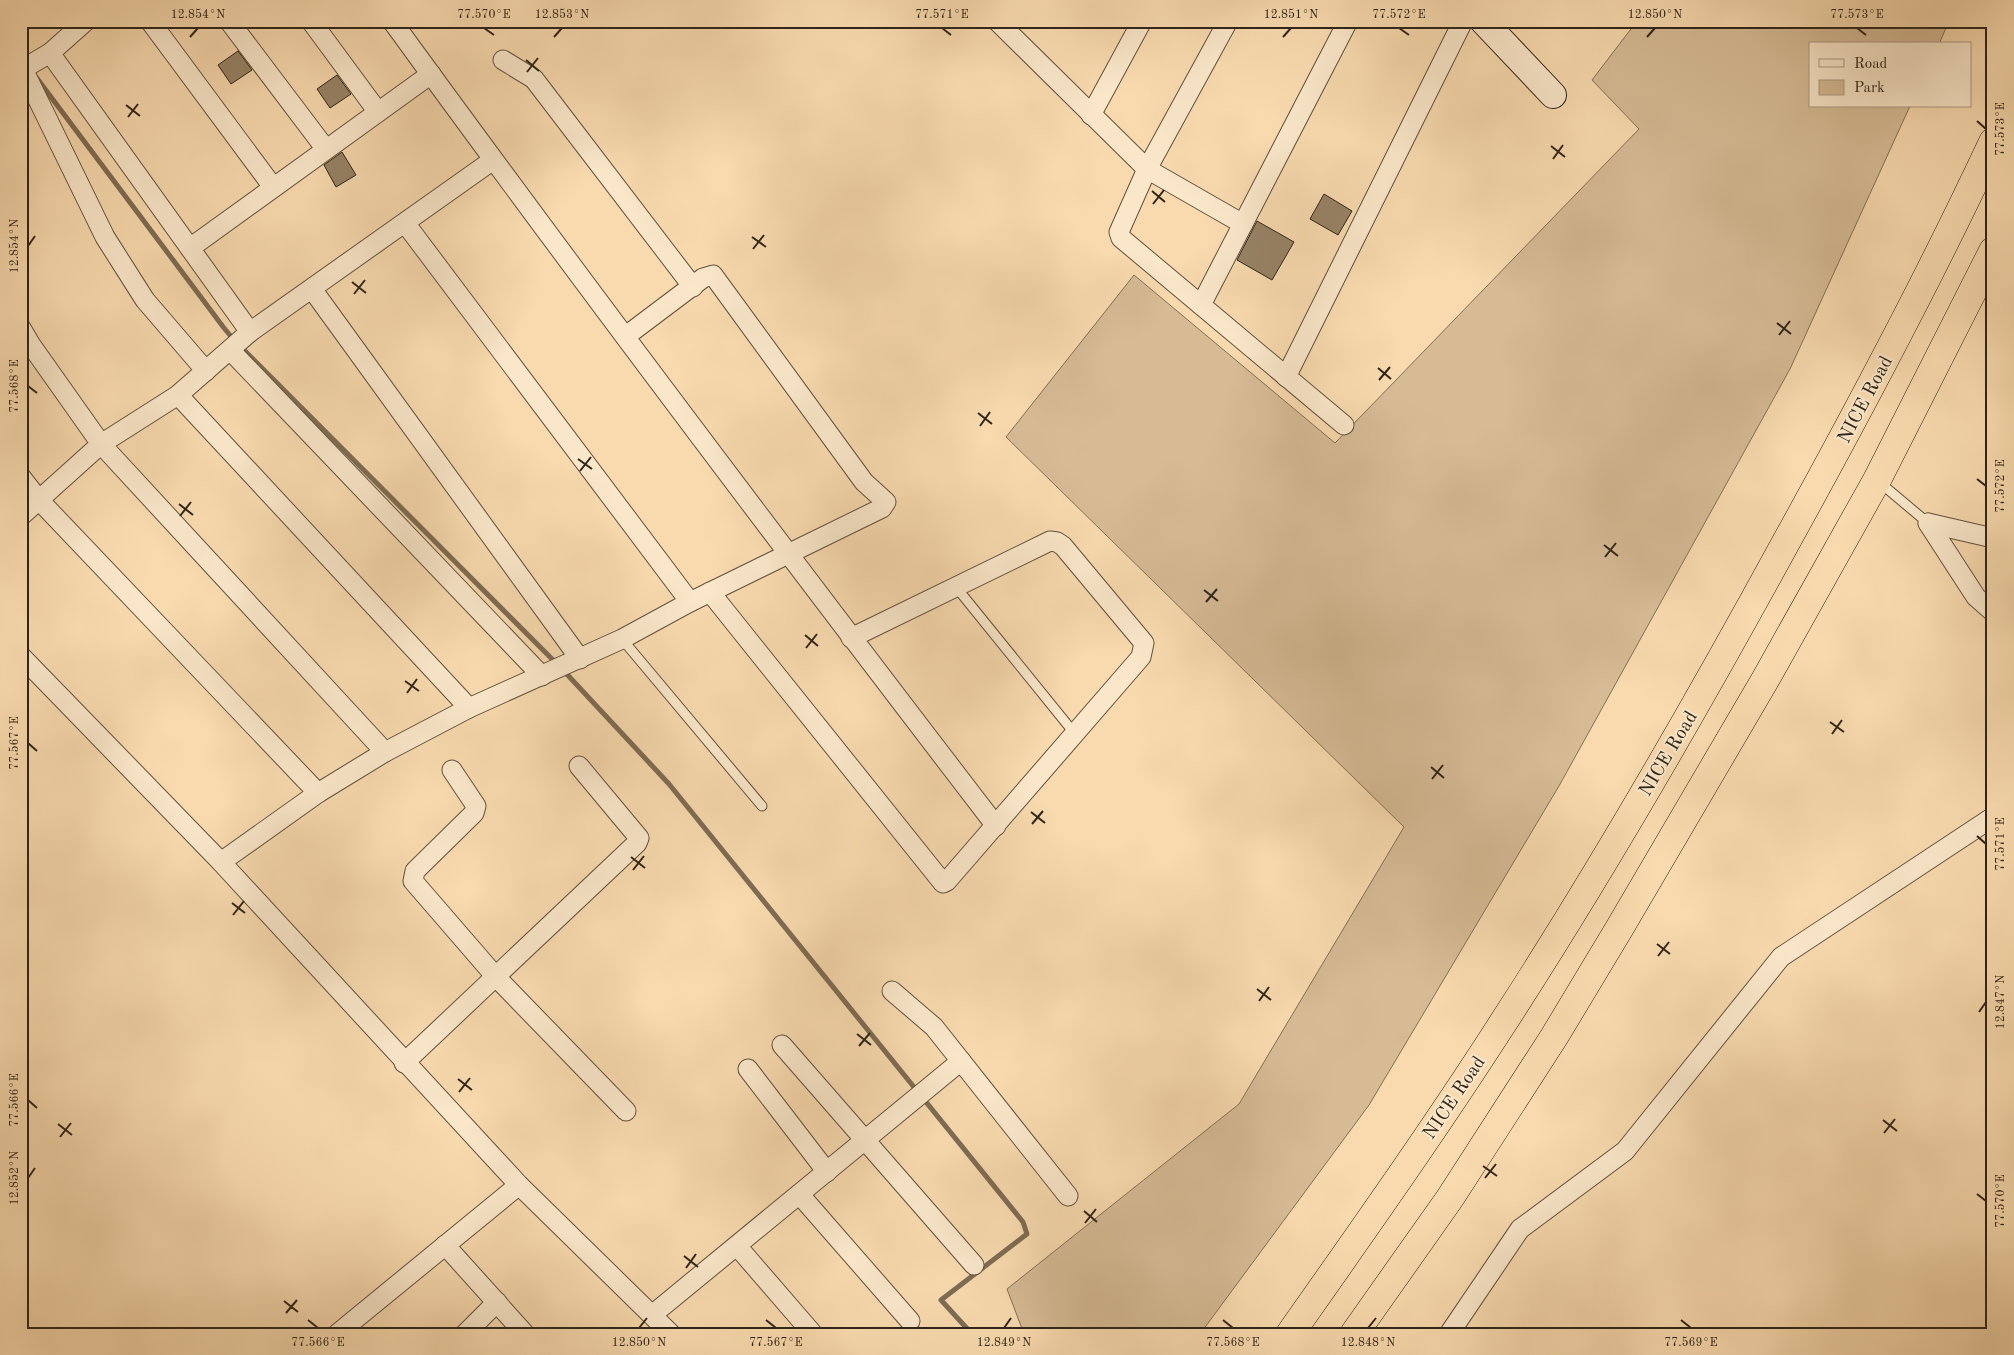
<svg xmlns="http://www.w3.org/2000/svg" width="2014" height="1355" font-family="'Old Standard TT',serif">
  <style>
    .green { fill: #d6bb95; stroke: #827057 }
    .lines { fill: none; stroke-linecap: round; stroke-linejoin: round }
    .stream { stroke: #7e6c54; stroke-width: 5 }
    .building { fill: #978366; stroke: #2e2519 }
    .lane-casing { stroke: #60523e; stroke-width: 11 }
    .street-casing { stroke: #60523e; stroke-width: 21 }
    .secondary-casing { stroke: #2e2519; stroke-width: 28 }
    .highway-casing { stroke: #2e2519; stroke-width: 29 }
    .lane { stroke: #fae7ca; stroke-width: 9 }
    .street { stroke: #fae7ca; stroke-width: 19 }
    .secondary { stroke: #fae7ca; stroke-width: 26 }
    .highway { stroke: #f8daae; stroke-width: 28 }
    .ticks { fill: none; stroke: #2e2519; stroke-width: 2 }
    .labels { text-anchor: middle; stroke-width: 4; stroke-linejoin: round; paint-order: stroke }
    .street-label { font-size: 19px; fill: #2e2519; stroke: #fae7ca }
    .neatline { fill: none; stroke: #2e2519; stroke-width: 2 }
    .ticks-label { font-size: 12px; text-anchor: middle; fill: #2e2519 }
  </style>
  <rect width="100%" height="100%" fill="#f8daae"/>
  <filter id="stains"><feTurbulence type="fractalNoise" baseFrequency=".004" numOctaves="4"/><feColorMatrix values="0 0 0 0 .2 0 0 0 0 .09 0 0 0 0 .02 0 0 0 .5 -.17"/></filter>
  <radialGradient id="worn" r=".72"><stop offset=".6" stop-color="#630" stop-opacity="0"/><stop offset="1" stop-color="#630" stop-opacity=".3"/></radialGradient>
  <polygon class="green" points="1637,21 1949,21 1939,44 1810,44 1810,106 1910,106 1790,369 1559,786 1369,1105 1200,1334 1024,1334 1007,1289 1239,1104 1404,827 1006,437 1134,275 1335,443 1639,129 1592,80"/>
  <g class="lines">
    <g class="stream">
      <polyline points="36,77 224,328 234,340"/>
      <polyline points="240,346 557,664"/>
      <polyline points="563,670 669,784 1023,1222 1027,1234 941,1300 972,1334"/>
    </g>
  </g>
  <g class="building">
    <polygon points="238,51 252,70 231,84 218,65"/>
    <polygon points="337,75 351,94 330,108 317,89"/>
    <polygon points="342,152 356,175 336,187 324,165"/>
    <polygon points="1324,194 1352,211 1338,235 1310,219"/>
    <polygon points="1257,221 1294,242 1272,280 1237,260"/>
  </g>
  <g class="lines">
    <defs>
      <g id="lane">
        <polyline points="1878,481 1928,523"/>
        <polyline points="956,587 1075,734"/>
        <polyline points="622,639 762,806"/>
      </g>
      <g id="street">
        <polyline points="150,21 273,187"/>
        <polyline points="229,21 325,148"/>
        <polyline points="311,21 378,112"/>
        <path d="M392,21c197,271 400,539 604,805"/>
        <polyline points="997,21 1147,169 1228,21"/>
        <polyline points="50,53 250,332"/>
        <polyline points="503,60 534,79 693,287"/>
        <polyline points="23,69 105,237 145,300 206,371"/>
        <polyline points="21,70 50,53 86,21"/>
        <polyline points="1091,115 1142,21"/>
        <polyline points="405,223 690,602"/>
        <polyline points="1243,224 1147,169 1119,232 1121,238 1344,425"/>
        <polyline points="190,248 431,74"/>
        <polyline points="312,289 580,659"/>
        <polyline points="1201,305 1348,21"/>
        <polyline points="21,328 31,345 101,444 385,752"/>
        <polyline points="230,350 542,676"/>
        <polyline points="1286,377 1463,21"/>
        <polyline points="178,395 469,708"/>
        <polyline points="21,477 39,500 318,793"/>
        <polyline points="21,516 101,444 178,395 250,332 493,160"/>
        <polyline points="1928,523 1976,597 1993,612"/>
        <polyline points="1928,523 1993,538"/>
        <polyline points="710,592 943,883 947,881 1141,657 1144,643 1063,546 1057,542 1050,541 851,638"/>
        <polyline points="21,656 221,862 519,1185 671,1334"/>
        <polyline points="452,770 476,806 474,813 415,871 413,881 496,977 626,1111"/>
        <polyline points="221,862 318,793 385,752 469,708 622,639 690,602 882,508 886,502 864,482 713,275 703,278 626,336"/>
        <polyline points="892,991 934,1027 1068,1196"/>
        <polyline points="782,1045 974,1265"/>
        <polyline points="404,1063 637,843 639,838 579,766"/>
        <polyline points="748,1069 827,1172"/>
        <polyline points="800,1195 910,1321"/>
        <polyline points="445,1245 525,1334"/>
        <polyline points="737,1246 813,1334"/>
        <polyline points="652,1315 961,1061"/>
        <polyline points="337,1334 519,1185"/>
        <polyline points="465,1334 497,1302"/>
        <polyline points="1449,1334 1520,1229 1625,1151 1781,957 1993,817"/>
      </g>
      <polyline id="secondary" points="1483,21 1553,95"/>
      <g id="highway">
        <path d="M1290,1334c71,-101 142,-201 209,-305 102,-157 196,-320 286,-485 73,-132 144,-265 208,-402"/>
        <polyline points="1354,1334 1450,1198 1554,1037 1619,929 1765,680 1877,480 1993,251"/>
      </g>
    </defs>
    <use href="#lane" class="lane-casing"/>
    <use href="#street" class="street-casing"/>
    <use href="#secondary" class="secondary-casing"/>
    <use href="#highway" class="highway-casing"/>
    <use href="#lane" class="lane"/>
    <use href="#street" class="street"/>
    <use href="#secondary" class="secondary"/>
    <use href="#highway" class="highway"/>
  </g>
  <path class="ticks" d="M484,28l10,7M942,28l9,7M1399,28l10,7M1857,28l9,7M190,37l8,-9M554,37l8,-9M1283,37l8,-9M1647,37l8,-9M526,60l13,11M527,72l11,-14M126,105l14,11M128,117l10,-13M1977,121l9,8M1551,146l14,11M1553,159l10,-14M1152,191l13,11M1153,204l11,-14M752,237l14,10M28,246l7,-10M753,249l11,-14M352,282l14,11M354,294l11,-14M1777,323l14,11M1779,335l11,-14M1378,368l13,11M1379,380l11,-13M28,386l9,7M978,413l14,11M980,426l10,-14M578,459l14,10M580,471l11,-14M1977,479l9,7M179,504l14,11M180,516l11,-14M1604,545l14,11M1605,557l11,-14M1204,590l14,11M1206,602l11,-13M805,635l13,11M806,648l11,-14M405,681l14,10M407,693l10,-14M1830,722l14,10M1832,734l10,-14M28,743l9,8M1431,767l13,11M1432,779l11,-14M1031,812l14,11M1032,824l11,-13M1977,836l9,8M631,857l14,11M633,870l11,-14M232,903l13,10M233,915l11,-14M1657,944l13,10M1658,956l11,-14M1257,989l14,11M1259,1001l10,-14M1979,1012l7,-10M857,1034l14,11M859,1046l11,-13M458,1079l14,11M459,1092l11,-14M28,1100l9,8M1883,1120l14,11M58,1124l14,11M1884,1133l11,-14M60,1137l11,-14M1483,1166l14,10M28,1178l7,-10M1485,1178l11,-14M1977,1194l9,7M1084,1211l13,11M1085,1223l11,-14M684,1256l14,11M686,1268l10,-14M284,1301l14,11M286,1313l11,-13M308,1320l10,8M766,1320l10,8M1223,1320l10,8M1681,1320l10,8M639,1328l8,-10M1004,1328l7,-10M1368,1328l8,-10"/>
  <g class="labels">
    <g class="street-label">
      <text transform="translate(1864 399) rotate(-62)" y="7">NICE Road</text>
      <text transform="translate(1667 753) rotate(-59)" y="7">NICE Road</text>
      <text transform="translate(1453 1097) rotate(-56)" y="7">NICE Road</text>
    </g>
  </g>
  <rect width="2014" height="1355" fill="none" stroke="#f8daae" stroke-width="55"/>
  <rect x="1809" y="42" width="162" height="65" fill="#fae7ca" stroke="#a89983"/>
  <rect x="1819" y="59" width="25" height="8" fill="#fae7ca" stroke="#a89983"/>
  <text x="1854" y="68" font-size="15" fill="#2e2519">Road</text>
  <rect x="1819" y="80" width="25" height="15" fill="#d6bb95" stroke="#a89983"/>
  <text x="1854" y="92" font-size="15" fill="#2e2519">Park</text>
  <rect x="28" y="28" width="1958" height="1300" class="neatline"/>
  <g class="ticks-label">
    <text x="198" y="18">12.854°N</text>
    <text x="484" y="18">77.570°E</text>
    <text x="562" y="18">12.853°N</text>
    <text x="942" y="18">77.571°E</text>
    <text x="1291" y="18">12.851°N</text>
    <text x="1399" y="18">77.572°E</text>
    <text x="1655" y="18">12.850°N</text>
    <text x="1857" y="18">77.573°E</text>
    <text transform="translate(2000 129) rotate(-90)" y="4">77.573°E</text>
    <text transform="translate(14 246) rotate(-90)" y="4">12.854°N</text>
    <text transform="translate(14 386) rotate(-90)" y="4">77.568°E</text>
    <text transform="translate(2000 486) rotate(-90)" y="4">77.572°E</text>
    <text transform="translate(14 743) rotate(-90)" y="4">77.567°E</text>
    <text transform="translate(2000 844) rotate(-90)" y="4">77.571°E</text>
    <text transform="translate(2000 1002) rotate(-90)" y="4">12.847°N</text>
    <text transform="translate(14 1100) rotate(-90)" y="4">77.566°E</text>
    <text transform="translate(14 1178) rotate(-90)" y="4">12.852°N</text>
    <text transform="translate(2000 1201) rotate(-90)" y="4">77.570°E</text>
    <text x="318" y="1346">77.566°E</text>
    <text x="639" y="1346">12.850°N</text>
    <text x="776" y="1346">77.567°E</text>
    <text x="1004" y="1346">12.849°N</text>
    <text x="1233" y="1346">77.568°E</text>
    <text x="1368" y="1346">12.848°N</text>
    <text x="1691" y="1346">77.569°E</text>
  </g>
  <rect width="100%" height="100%" filter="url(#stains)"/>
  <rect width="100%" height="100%" fill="url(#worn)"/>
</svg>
